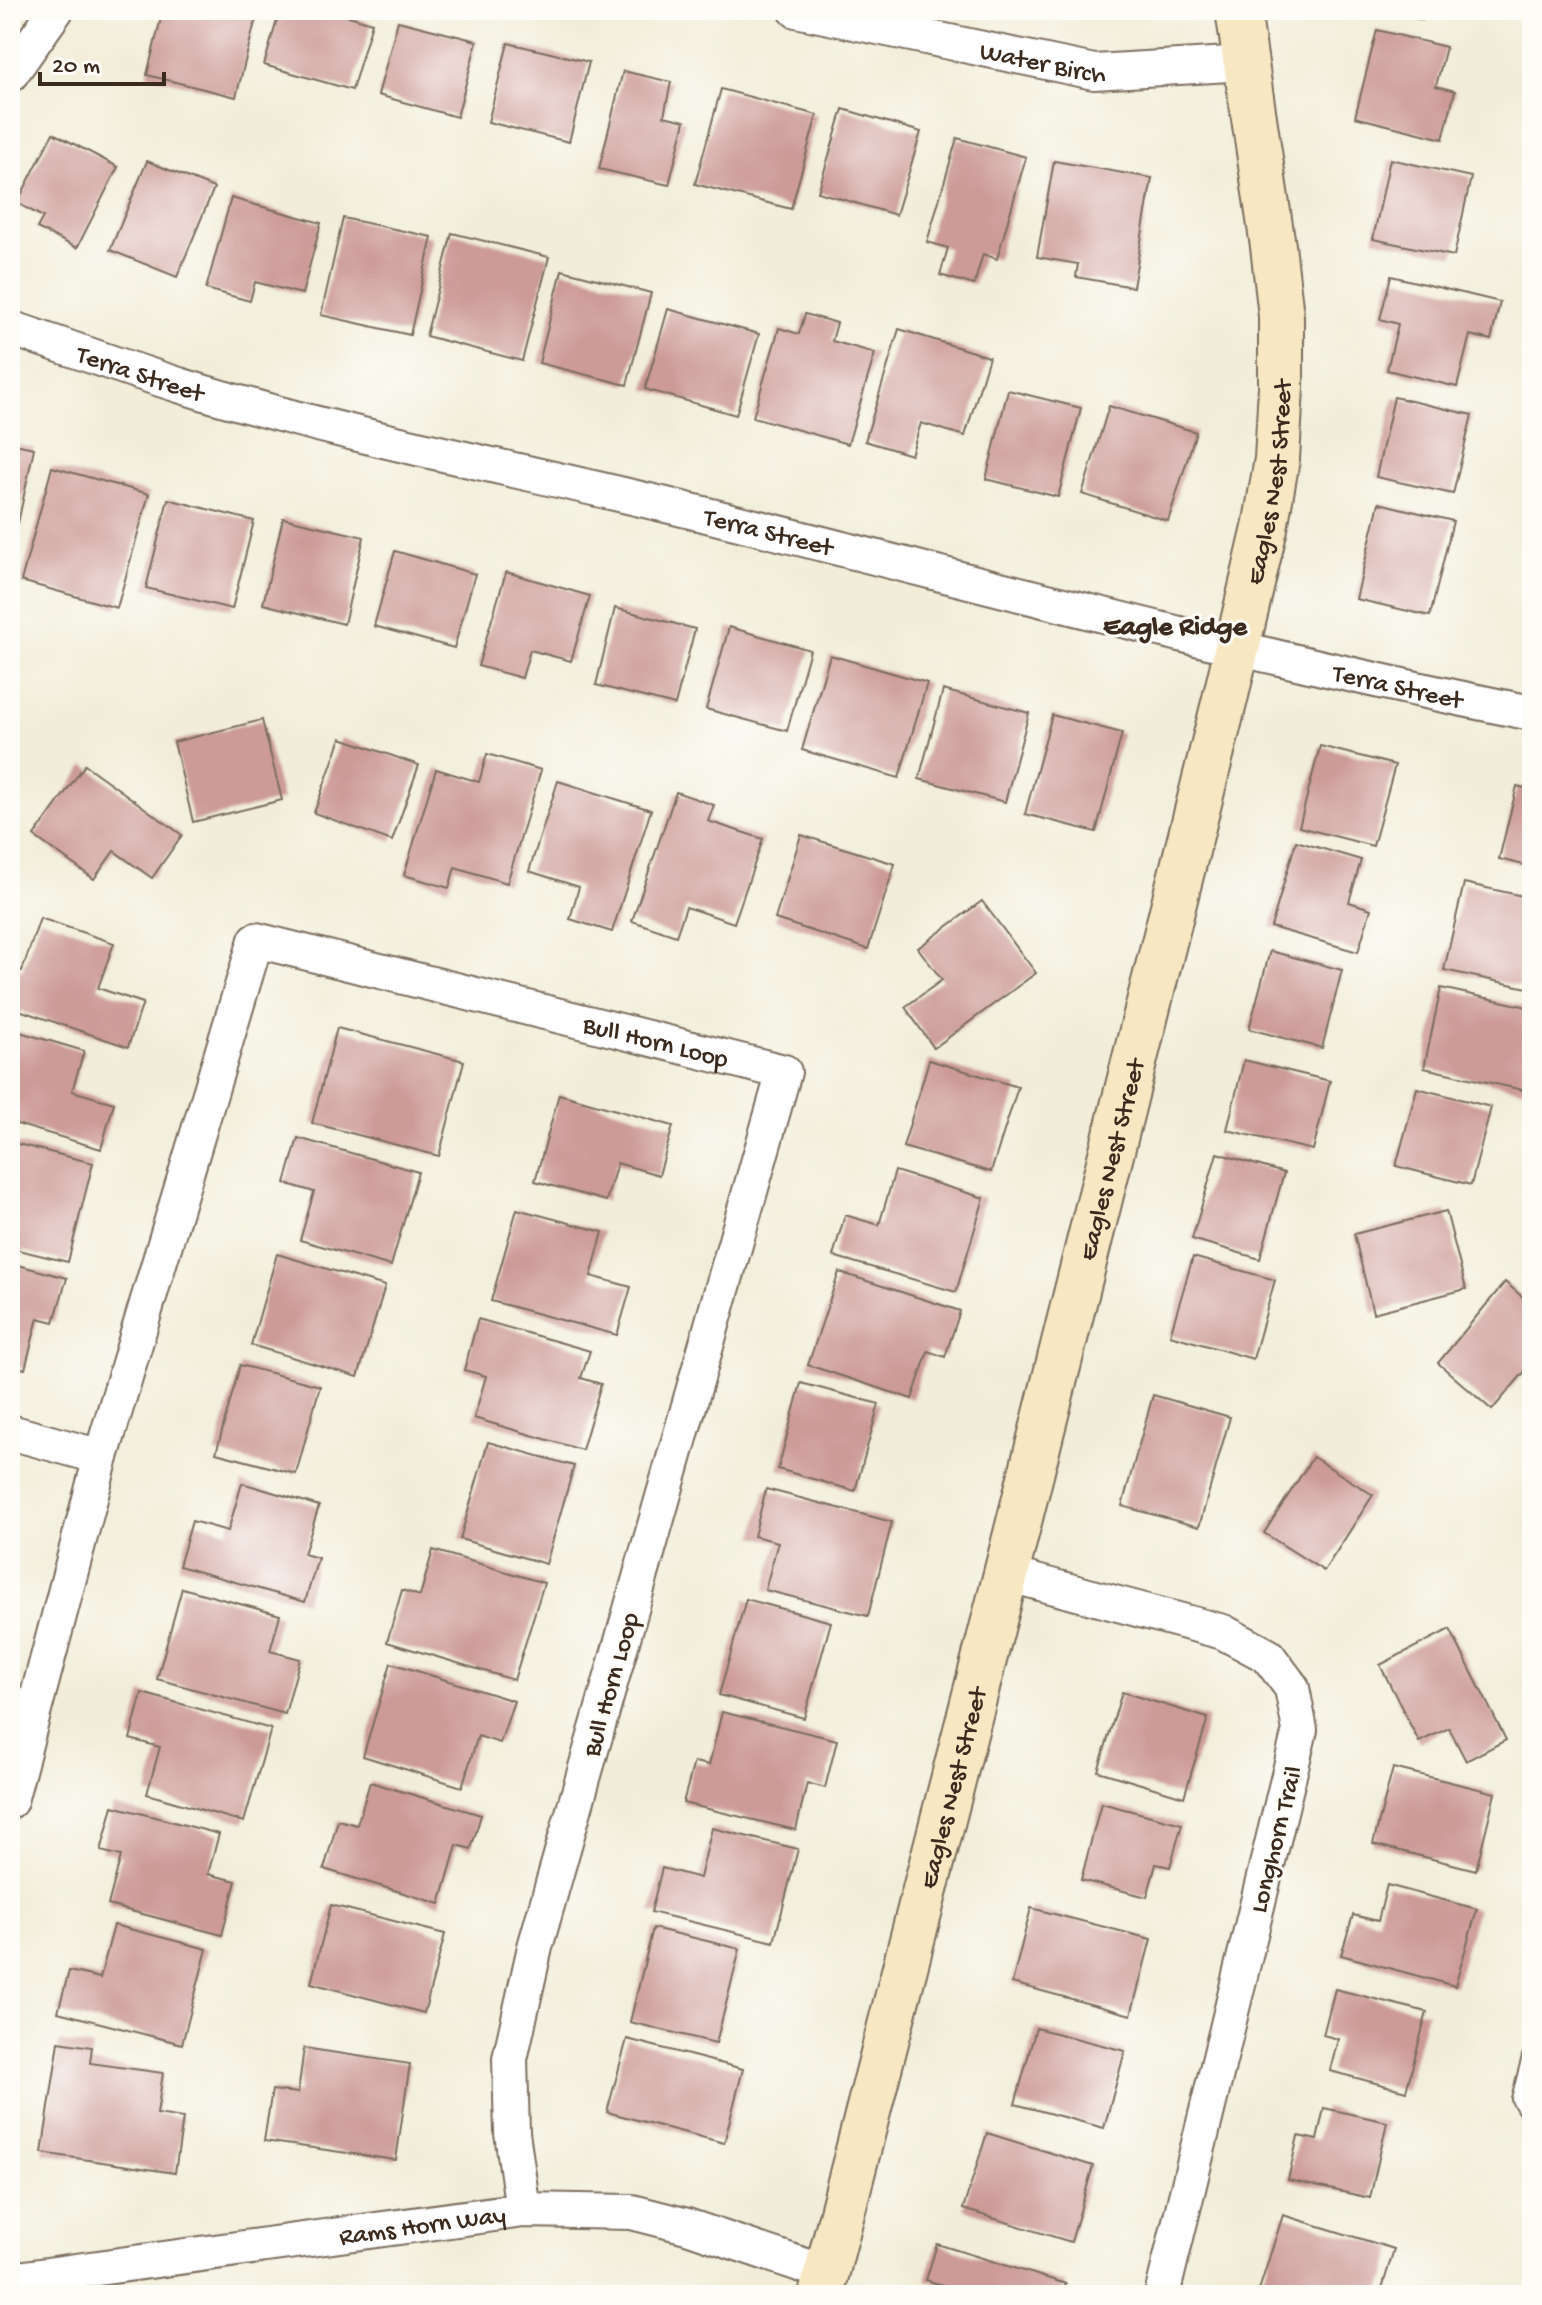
<svg xmlns="http://www.w3.org/2000/svg" width="1542" height="2305" font-family="'Gochi Hand',sans-serif">
  <style>
    .building { fill: #cc9a97 }
    .lines { fill: none; stroke-linecap: round; stroke-linejoin: round }
    .lane-casing { stroke: #7b6e5f; stroke-width: 22 }
    .street-casing { stroke: #7b6e5f; stroke-width: 38 }
    .secondary-casing { stroke: #7b6e5f; stroke-width: 48 }
    .lane { stroke: #fff; stroke-width: 18 }
    .street { stroke: #fff; stroke-width: 34 }
    .secondary { stroke: #f7e8c3; stroke-width: 44 }
    .labels { text-anchor: middle; stroke-width: 6; stroke-linejoin: round; paint-order: stroke }
    .street-label { font-size: 26px; fill: #3b2a1e; stroke: #fdfcf7 }
    .neighbourhood-label { font-size: 28px; font-weight: bold; fill: #3b2a1e; stroke: #fdfcf7 }
  </style>
  <rect width="100%" height="100%" fill="#fdfcf7"/>
  <filter id="ink" filterUnits="userSpaceOnUse"><feTurbulence type="fractalNoise" baseFrequency=".0125" numOctaves="2"/><feDisplacementMap in="SourceGraphic" scale="16" xChannelSelector="R" yChannelSelector="G"/><feConvolveMatrix kernelMatrix="1 2 1 2 8 2 1 2 1" color-interpolation-filters="sRGB"/></filter>
  <filter id="wash" filterUnits="userSpaceOnUse"><feTurbulence type="fractalNoise" baseFrequency=".006" numOctaves="4" result="noise"/><feDisplacementMap in="SourceGraphic" scale="32" xChannelSelector="R" yChannelSelector="G"/><feGaussianBlur stdDeviation="1.8" result="paint"/><feColorMatrix in="noise" values="0 0 0 0 0 0 0 0 0 0 0 0 0 0 0 0 0 1.4 0 .05"/><feComposite in="paint" operator="in"/></filter>
  <g filter="url(#wash)">
    <rect width="100%" height="100%" fill="#f1edd8"/>
    <g id="blocks">
      <g class="building">
        <polygon points="163,10 258,10 236,97 147,75"/>
        <polygon points="280,10 329,10 372,23 352,90 264,65"/>
        <polygon points="1384,10 1426,10 1423,20"/>
        <polygon points="398,21 477,41 457,117 378,95"/>
        <polygon points="1377,30 1446,47 1436,86 1455,91 1443,139 1355,117"/>
        <polygon points="508,43 589,62 569,142 488,122"/>
        <polygon points="623,71 671,82 664,116 685,121 669,185 599,169"/>
        <polygon points="721,89 817,115 791,209 695,184"/>
        <polygon points="843,109 921,132 896,215 818,192"/>
        <polygon points="53,133 118,167 77,248 37,228 43,217 17,203"/>
        <polygon points="957,138 1026,157 997,259 983,254 974,285 940,275 948,248 927,242"/>
        <polygon points="1390,159 1471,177 1454,256 1373,239"/>
        <polygon points="147,161 214,188 177,277 110,250"/>
        <polygon points="1054,161 1152,178 1133,287 1076,277 1078,264 1037,257"/>
        <polygon points="231,198 321,223 302,294 255,282 250,301 206,289"/>
        <polygon points="343,218 432,237 410,335 321,315"/>
        <polygon points="452,233 549,257 522,361 426,336"/>
        <polygon points="562,270 651,293 627,385 539,363"/>
        <polygon points="1391,276 1500,302 1491,340 1470,335 1457,387 1387,370 1398,324 1380,319"/>
        <polygon points="668,309 759,334 736,415 645,389"/>
        <polygon points="805,314 837,323 832,341 875,353 848,444 753,417 779,328 799,334"/>
        <polygon points="899,329 989,357 965,436 921,423 911,455 865,441"/>
        <polygon points="1008,390 1081,408 1058,497 986,479"/>
        <polygon points="1394,397 1472,415 1453,494 1376,477"/>
        <polygon points="1109,406 1196,432 1168,521 1082,494"/>
        <polygon points="10,443 34,448 14,542 10,541"/>
        <polygon points="52,467 149,494 117,608 21,581"/>
        <polygon points="168,499 254,521 232,609 146,588"/>
        <polygon points="1379,503 1453,521 1430,616 1356,599"/>
        <polygon points="283,518 364,537 344,624 263,604"/>
        <polygon points="395,551 475,574 454,648 374,626"/>
        <polygon points="506,572 590,596 571,661 530,650 522,678 478,666"/>
        <polygon points="615,608 695,629 675,705 596,685"/>
        <polygon points="729,627 810,650 787,731 706,709"/>
        <polygon points="830,655 927,683 899,778 802,750"/>
        <polygon points="943,690 1029,713 1005,802 919,779"/>
        <polygon points="1052,715 1122,733 1096,832 1025,814"/>
        <polygon points="262,720 282,800 193,822 174,742"/>
        <polygon points="341,738 419,765 392,841 314,813"/>
        <polygon points="1320,746 1395,765 1373,846 1299,827"/>
        <polygon points="487,754 541,770 507,883 455,867 449,888 404,875 436,769 479,782"/>
        <polygon points="85,765 182,835 152,878 114,851 94,879 34,836"/>
        <polygon points="558,781 651,810 612,932 570,919 579,887 529,871"/>
        <polygon points="1517,786 1532,790 1532,867 1499,859"/>
        <polygon points="676,792 714,805 708,821 763,839 734,923 686,907 676,936 632,921"/>
        <polygon points="801,835 895,864 868,949 775,919"/>
        <polygon points="1296,841 1361,860 1349,902 1371,909 1358,952 1271,927"/>
        <polygon points="1464,883 1532,898 1532,989 1444,970"/>
        <polygon points="982,901 1036,973 934,1048 905,1007 942,980 918,948"/>
        <polygon points="40,918 114,943 98,988 143,1003 128,1047 10,1007 10,966 22,971"/>
        <polygon points="1270,951 1342,970 1322,1048 1249,1029"/>
        <polygon points="1441,988 1532,1008 1532,1048 1523,1090 1424,1068"/>
        <polygon points="337,1028 464,1061 439,1156 312,1123"/>
        <polygon points="13,1030 84,1051 72,1091 114,1103 101,1149 10,1122 10,1039"/>
        <polygon points="929,1060 1018,1087 991,1172 903,1147"/>
        <polygon points="1244,1060 1330,1081 1313,1150 1227,1130"/>
        <polygon points="1417,1088 1491,1107 1471,1185 1396,1166"/>
        <polygon points="559,1094 673,1126 659,1175 617,1163 606,1201 535,1181"/>
        <polygon points="298,1138 418,1172 391,1266 300,1240 314,1192 285,1183"/>
        <polygon points="10,1142 93,1163 68,1262 10,1248"/>
        <polygon points="1217,1153 1284,1173 1260,1259 1192,1239"/>
        <polygon points="895,1171 984,1198 956,1292 833,1256 845,1215 879,1225"/>
        <polygon points="517,1209 603,1232 591,1276 631,1287 617,1335 491,1301"/>
        <polygon points="1446,1211 1466,1289 1373,1313 1354,1234"/>
        <polygon points="277,1254 385,1286 358,1377 251,1345"/>
        <polygon points="1193,1257 1275,1280 1253,1359 1170,1335"/>
        <polygon points="10,1263 67,1278 54,1322 38,1318 25,1369 10,1365"/>
        <polygon points="839,1272 960,1311 945,1357 928,1351 912,1399 808,1365"/>
        <polygon points="1505,1282 1532,1305 1532,1363 1492,1410 1438,1363"/>
        <polygon points="478,1319 590,1351 581,1378 601,1384 582,1450 474,1418 486,1376 464,1370"/>
        <polygon points="240,1365 320,1386 296,1474 216,1453"/>
        <polygon points="801,1383 879,1404 855,1491 778,1469"/>
        <polygon points="1153,1395 1230,1417 1199,1527 1122,1506"/>
        <polygon points="488,1442 574,1466 546,1564 460,1539"/>
        <polygon points="1313,1457 1373,1495 1324,1571 1264,1533"/>
        <polygon points="242,1483 319,1506 304,1554 318,1558 305,1602 179,1566 192,1521 228,1531"/>
        <polygon points="766,1489 892,1522 868,1616 765,1590 778,1542 754,1536"/>
        <polygon points="433,1550 544,1583 514,1680 387,1642 402,1590 420,1596"/>
        <polygon points="182,1588 280,1615 270,1651 300,1659 285,1714 157,1679"/>
        <polygon points="746,1599 831,1622 804,1718 719,1695"/>
        <polygon points="1450,1629 1506,1740 1466,1761 1449,1728 1419,1742 1380,1665"/>
        <polygon points="391,1663 514,1701 500,1743 478,1736 462,1787 363,1756"/>
        <polygon points="1122,1692 1208,1718 1184,1797 1098,1771"/>
        <polygon points="142,1693 271,1729 244,1822 147,1794 160,1747 130,1739"/>
        <polygon points="722,1712 837,1740 825,1788 807,1783 796,1830 683,1803 694,1762 709,1765"/>
        <polygon points="1393,1768 1495,1793 1476,1870 1373,1844"/>
        <polygon points="370,1782 481,1815 471,1849 457,1845 440,1904 324,1869 338,1820 357,1825"/>
        <polygon points="1101,1803 1182,1824 1170,1867 1156,1864 1147,1897 1081,1880"/>
        <polygon points="113,1806 219,1834 208,1874 236,1881 222,1935 108,1905 121,1856 101,1851"/>
        <polygon points="712,1828 798,1849 774,1942 651,1912 662,1868 700,1878"/>
        <polygon points="1387,1885 1477,1909 1455,1986 1341,1955 1353,1915 1378,1921"/>
        <polygon points="331,1905 445,1934 424,2013 311,1983"/>
        <polygon points="1031,1908 1151,1939 1131,2015 1012,1983"/>
        <polygon points="114,1925 207,1949 182,2044 58,2012 69,1971 100,1978"/>
        <polygon points="653,1928 740,1949 716,2043 630,2022"/>
        <polygon points="1335,1989 1427,2012 1406,2091 1330,2071 1338,2039 1323,2035"/>
        <polygon points="1036,2028 1125,2051 1104,2128 1015,2104"/>
        <polygon points="627,2039 743,2069 724,2143 607,2112"/>
        <polygon points="59,2042 92,2047 90,2063 163,2073 157,2114 183,2118 175,2173 42,2153"/>
        <polygon points="304,2048 410,2064 396,2160 264,2141 272,2090 298,2093"/>
        <polygon points="1324,2108 1387,2122 1370,2198 1288,2180 1298,2136 1317,2140"/>
        <polygon points="987,2133 1093,2166 1071,2242 963,2209"/>
        <polygon points="1283,2215 1394,2249 1380,2295 1275,2295 1259,2290"/>
        <polygon points="937,2244 1066,2284 1062,2295 942,2295 945,2286 926,2280"/>
      </g>
    </g>
  </g>
  <g filter="url(#ink)">
    <use href="#blocks" fill-opacity="0" stroke="#7b6e5f" stroke-width="2"/>
    <g class="lines">
      <defs>
        <polyline id="lane" points="1532,2057 1521,2099 1532,2116"/>
        <g id="street">
          <path id="s1" d="M796,10l298,62 153,-9"/>
          <polyline points="10,75 56,10"/>
          <path id="s2" d="M10,328c57,19 114,40 172,58 171,53 348,85 521,128 276,68 550,144 829,199"/>
          <polyline points="10,1432 101,1457"/>
          <polyline points="1006,1574 1223,1632 1268,1656 1292,1688 1300,1730 1162,2295"/>
          <path id="s3" d="M10,1801l91,-344 155,-517 528,132 -249,875 -25,112 2,74 11,77"/>
          <path id="s4" d="M10,2280l513,-70 109,2 55,14 139,47"/>
        </g>
        <g id="secondary">
          <path id="s5" d="M821,2295l185,-721 220,-879 39,-167 12,-69 4,-72v-71l-8,-70 -35,-236"/>
        </g>
      </defs>
      <use href="#lane" class="lane-casing"/>
      <use href="#street" class="street-casing"/>
      <use href="#secondary" class="secondary-casing"/>
      <use href="#lane" class="lane"/>
      <use href="#street" class="street"/>
      <use href="#secondary" class="secondary"/>
    </g>
  </g>
  <g class="labels">
    <g class="street-label">
      <text dy="9" stroke="none"><textPath href="#s1" startOffset="252">Water Birch</textPath></text>
      <text dy="9" stroke="none"><textPath href="#s2" startOffset="138">Terra Street</textPath></text>
      <text dy="9" stroke="none"><textPath href="#s5" startOffset="1868">Eagles Nest Street</textPath></text>
      <text dy="9" stroke="none"><textPath href="#s2" startOffset="786">Terra Street</textPath></text>
      <text dy="9" stroke="none"><textPath href="#s2" startOffset="1434">Terra Street</textPath></text>
      <text dy="9" stroke="none"><textPath href="#s3" startOffset="1308">Bull Horn Loop</textPath></text>
      <text dy="9" stroke="none"><textPath href="#s5" startOffset="1172">Eagles Nest Street</textPath></text>
      <text transform="translate(609 1684) rotate(-74)" y="9">Bull Horn Loop</text>
      <text dy="9" stroke="none"><textPath href="#s5" startOffset="524">Eagles Nest Street</textPath></text>
      <text transform="translate(1274 1839) rotate(-76)" y="9">Longhorn Trail</text>
      <text dy="9" stroke="none"><textPath href="#s4" startOffset="416">Rams Horn Way</textPath></text>
    </g>
    <g class="neighbourhood-label">
      <text x="1175" y="634">Eagle Ridge</text>
    </g>
  </g>
  <rect width="1542" height="2305" fill="none" stroke="#fdfcf7" stroke-width="40"/>
  <path d="M40 72v12h124v-12" fill="none" stroke="#3b2a1e" stroke-width="4"/>
  <text x="52" y="72" font-size="24" fill="#3b2a1e" stroke="#fdfcf7" stroke-width="6" paint-order="stroke">20 m</text>
</svg>
